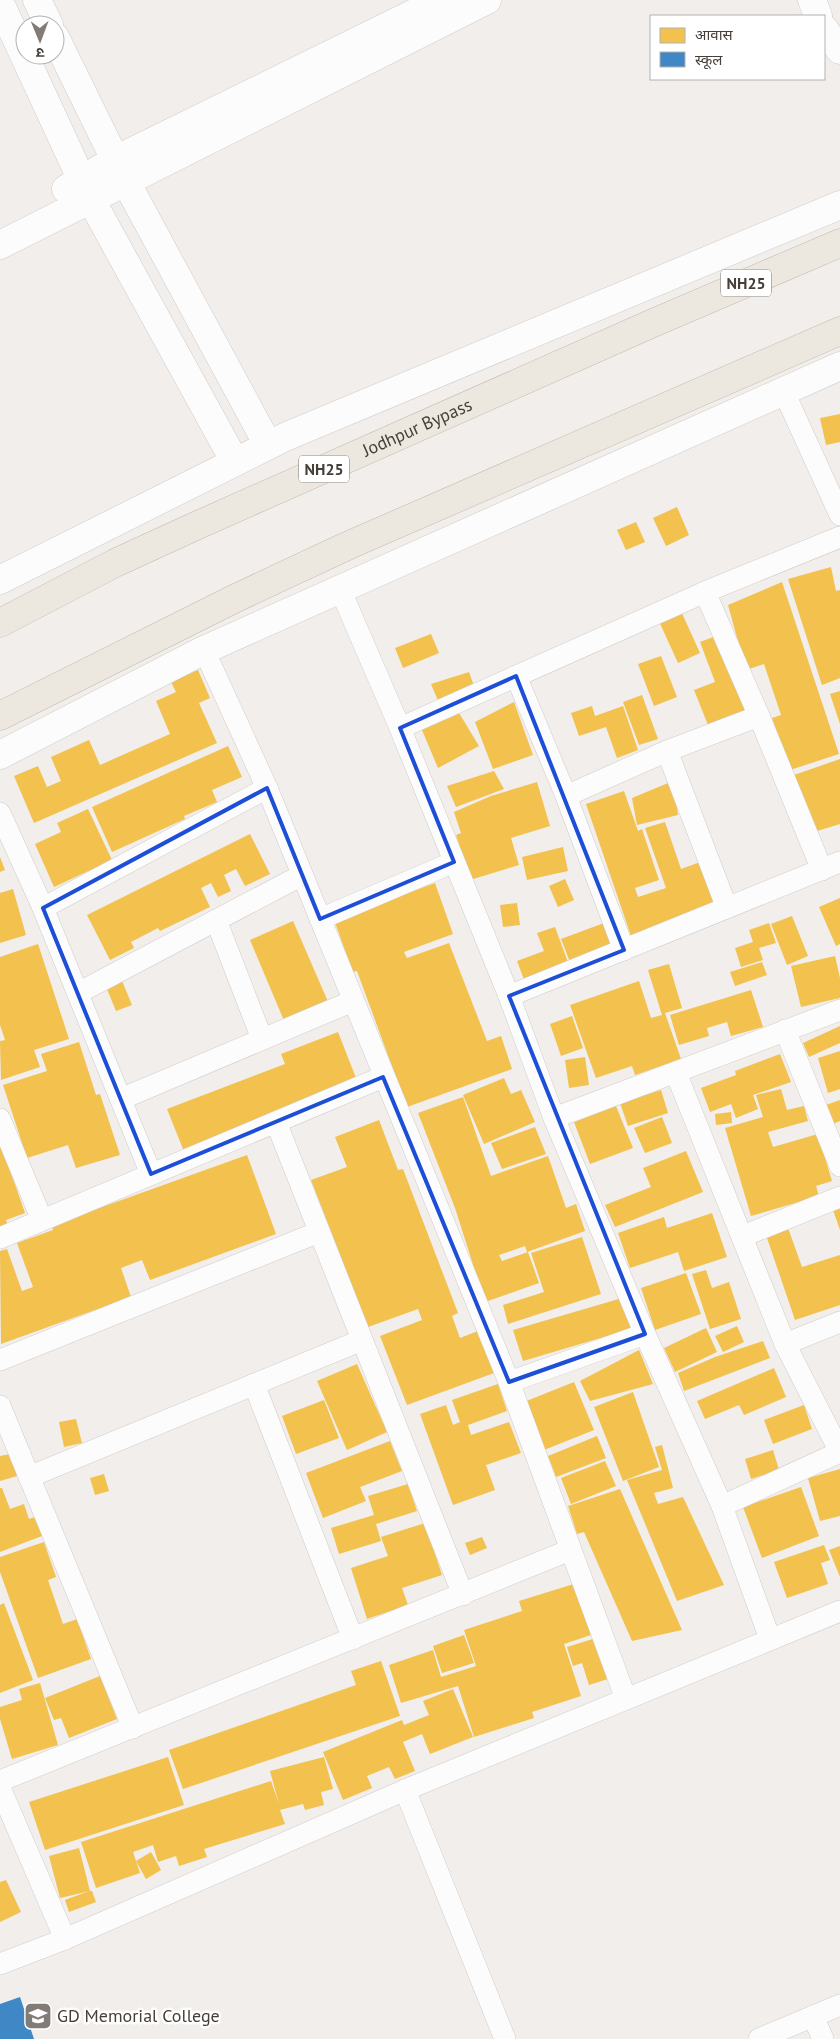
<svg xmlns="http://www.w3.org/2000/svg" width="840" height="2039" font-family="'PT Sans','Noto Sans Devanagari',sans-serif">
  <style>
    .homes { fill: #f2c14e }
    .schools { fill: #3f88c5 }
    .lines { fill: none; stroke-linecap: round; stroke-linejoin: round }
    .minor-casing { stroke: #cfccc9; stroke-width: 22 }
    .tertiary-casing { stroke: #cfccc9; stroke-width: 29 }
    .trunk-casing { stroke: #c6b9aa; stroke-width: 29 }
    .minor { stroke: #fdfcfc; stroke-width: 21 }
    .tertiary { stroke: #fdfcfc; stroke-width: 28 }
    .trunk { stroke: #ece8e0; stroke-width: 28 }
    .marked { fill: none; stroke: #1d4ed8; stroke-width: 4; stroke-linejoin: round }
    .labels { text-anchor: middle; stroke-width: 5; stroke-linejoin: round; paint-order: stroke }
    .shield { fill: #fff; stroke: #7e7974; stroke-width: 1 }
    .shield-label { font-size: 16px; font-weight: bold; fill: #463f38 }
    .street-label { font-size: 18px; fill: #463f38; stroke: #fff }
    .poi-label { font-size: 18px; fill: #463f38; stroke: #fff; text-anchor: start }
  </style>
  <rect width="100%" height="100%" fill="#f1eeeb"/>
  <g class="homes">
    <polygon points="840,414 840,442 826,445 820,418"/>
    <polygon points="677,507 689,535 666,546 653,518"/>
    <polygon points="636,522 645,542 626,550 617,530"/>
    <polygon points="831,567 836,591 840,590 840,678 822,685 788,579"/>
    <polygon points="782,582 839,754 790,770 772,718 781,715 764,664 746,670 728,605"/>
    <polygon points="680,609 700,653 678,663 658,619"/>
    <polygon points="431,634 439,653 403,668 395,648"/>
    <polygon points="716,636 746,711 708,725 694,690 715,682 700,642"/>
    <polygon points="661,656 677,697 654,706 638,664"/>
    <polygon points="198,670 210,698 199,703 217,743 34,823 14,776 38,766 47,787 61,781 51,757 89,740 100,765 170,734 156,701 176,692 171,682"/>
    <polygon points="469,672 475,689 439,703 431,684"/>
    <polygon points="840,691 840,724 830,694"/>
    <polygon points="642,695 658,739 639,745 623,702"/>
    <polygon points="514,702 533,755 493,769 475,722"/>
    <polygon points="592,706 595,716 623,706 638,750 617,758 606,727 579,736 571,713"/>
    <polygon points="456,708 479,746 438,768 419,723"/>
    <polygon points="228,746 242,777 212,790 217,802 184,816 185,819 112,852 92,807"/>
    <polygon points="840,759 840,824 814,832 794,775"/>
    <polygon points="494,771 504,789 456,807 447,786"/>
    <polygon points="673,781 678,815 637,825 632,798"/>
    <polygon points="537,782 550,826 511,838 519,865 470,880 456,835 461,833 454,812 491,796"/>
    <polygon points="624,791 638,831 642,829 659,880 635,888 638,897 666,888 645,828 665,822 681,869 703,861 718,907 631,936 586,804"/>
    <polygon points="88,809 112,860 54,887 35,844 61,832 57,823"/>
    <polygon points="250,834 270,874 245,886 236,869 224,875 231,891 218,897 211,883 201,888 210,907 160,931 158,928 131,942 134,948 110,960 87,915"/>
    <polygon points="563,847 568,871 527,880 522,857"/>
    <polygon points="0,857 5,870 0,872"/>
    <polygon points="565,879 574,900 558,907 549,886"/>
    <polygon points="435,883 453,934 404,952 407,958 449,943 487,1041 501,1036 512,1069 407,1107 357,971 353,972 334,920"/>
    <polygon points="13,889 26,935 0,943 0,893"/>
    <polygon points="840,898 840,944 836,946 819,907"/>
    <polygon points="517,903 520,925 503,927 500,905"/>
    <polygon points="792,916 808,956 787,965 771,924"/>
    <polygon points="293,921 329,1004 285,1023 250,940"/>
    <polygon points="604,923 613,946 570,962 561,939"/>
    <polygon points="769,923 776,943 759,948 763,960 741,967 735,948 753,942 749,930"/>
    <polygon points="555,927 569,965 525,982 517,961 544,951 537,933"/>
    <polygon points="38,944 69,1039 34,1050 40,1067 1,1080 0,1041 5,1040 0,1025 0,957"/>
    <polygon points="835,956 840,978 840,998 801,1007 791,966"/>
    <polygon points="762,962 767,975 735,986 730,972"/>
    <polygon points="669,964 682,1008 665,1013 681,1059 635,1075 632,1066 596,1078 570,1005 639,981 651,1018 662,1015 648,970"/>
    <polygon points="120,976 132,1005 116,1011 104,982"/>
    <polygon points="751,990 763,1027 731,1036 727,1022 707,1028 709,1036 679,1045 670,1015"/>
    <polygon points="572,1016 583,1048 561,1056 550,1024"/>
    <polygon points="840,1026 840,1043 809,1057 803,1043"/>
    <polygon points="338,1032 358,1083 183,1149 167,1109 285,1064 281,1054"/>
    <polygon points="79,1042 96,1095 100,1094 120,1155 76,1168 68,1145 27,1158 3,1085 47,1071 41,1054"/>
    <polygon points="840,1051 840,1089 828,1093 818,1058"/>
    <polygon points="780,1054 791,1082 753,1095 758,1109 736,1118 731,1104 710,1112 701,1088 736,1075 735,1071"/>
    <polygon points="585,1057 589,1085 569,1088 565,1060"/>
    <polygon points="504,1078 511,1094 521,1090 535,1122 484,1144 463,1095"/>
    <polygon points="781,1089 787,1110 804,1106 808,1121 768,1132 773,1147 818,1134 832,1181 816,1186 819,1196 751,1216 725,1128 763,1117 756,1095"/>
    <polygon points="661,1090 668,1113 628,1126 620,1103"/>
    <polygon points="463,1097 491,1176 548,1156 566,1208 576,1204 585,1231 527,1252 525,1246 499,1255 502,1261 528,1252 539,1283 485,1302 455,1208 418,1113"/>
    <polygon points="840,1100 840,1121 833,1124 826,1105"/>
    <polygon points="616,1106 633,1148 590,1164 574,1122"/>
    <polygon points="731,1112 732,1123 716,1125 715,1114"/>
    <polygon points="662,1117 672,1143 645,1153 634,1128"/>
    <polygon points="379,1120 398,1170 403,1169 458,1313 452,1316 460,1338 478,1331 494,1373 407,1405 380,1336 422,1320 418,1309 368,1327 311,1180 347,1167 335,1137"/>
    <polygon points="535,1127 546,1154 502,1169 491,1143"/>
    <polygon points="0,1142 25,1213 6,1220 8,1226 0,1229"/>
    <polygon points="686,1151 703,1192 615,1227 605,1205 651,1187 643,1168"/>
    <polygon points="247,1155 276,1234 150,1280 142,1260 121,1268 131,1297 1,1344 0,1251 7,1249 22,1291 33,1287 17,1243 53,1230 52,1225"/>
    <polygon points="840,1207 840,1230 833,1210"/>
    <polygon points="712,1213 727,1257 684,1271 678,1252 630,1268 618,1233 664,1217 667,1228"/>
    <polygon points="788,1228 802,1267 840,1255 840,1305 795,1320 766,1235"/>
    <polygon points="582,1237 601,1294 508,1324 503,1305 544,1292 531,1253"/>
    <polygon points="706,1270 712,1288 729,1282 741,1319 710,1329 692,1274"/>
    <polygon points="686,1273 701,1314 655,1330 641,1288"/>
    <polygon points="622,1298 631,1329 523,1361 513,1330"/>
    <polygon points="737,1326 744,1342 723,1352 715,1336"/>
    <polygon points="706,1328 717,1352 675,1372 664,1348"/>
    <polygon points="763,1341 770,1358 684,1391 678,1373 715,1357"/>
    <polygon points="639,1350 653,1384 590,1401 580,1381"/>
    <polygon points="357,1364 387,1432 347,1450 317,1381"/>
    <polygon points="774,1368 786,1397 744,1415 739,1405 705,1419 697,1401"/>
    <polygon points="574,1382 594,1430 544,1450 524,1402"/>
    <polygon points="498,1384 507,1411 468,1425 471,1435 509,1422 521,1453 486,1465 495,1490 453,1505 420,1414 446,1405 453,1425 460,1422 452,1400"/>
    <polygon points="633,1392 659,1467 623,1481 594,1407"/>
    <polygon points="324,1400 339,1438 296,1454 282,1416"/>
    <polygon points="804,1405 812,1429 773,1444 764,1420"/>
    <polygon points="76,1419 82,1443 64,1447 59,1422"/>
    <polygon points="597,1436 606,1458 556,1477 548,1456"/>
    <polygon points="390,1441 402,1471 360,1487 366,1501 323,1518 306,1473"/>
    <polygon points="662,1445 673,1488 654,1493 658,1504 683,1497 724,1585 677,1601 627,1480 662,1470 655,1447"/>
    <polygon points="773,1450 779,1470 751,1479 745,1459"/>
    <polygon points="10,1454 17,1476 0,1481 0,1456"/>
    <polygon points="605,1461 616,1486 571,1504 561,1478"/>
    <polygon points="840,1469 840,1516 820,1521 808,1478"/>
    <polygon points="104,1474 109,1491 95,1495 90,1478"/>
    <polygon points="408,1484 417,1511 376,1524 381,1541 339,1554 331,1528 374,1515 368,1496"/>
    <polygon points="801,1487 819,1536 762,1558 743,1507"/>
    <polygon points="0,1488 2,1488 10,1509 24,1504 29,1519 35,1517 42,1536 0,1552"/>
    <polygon points="620,1489 682,1630 632,1641 584,1532 577,1534 568,1506"/>
    <polygon points="425,1523 442,1575 402,1588 408,1605 367,1619 351,1568 388,1556 381,1537"/>
    <polygon points="482,1537 487,1548 470,1555 465,1543"/>
    <polygon points="44,1542 56,1577 48,1580 63,1624 77,1619 91,1659 38,1678 0,1572 0,1557"/>
    <polygon points="824,1545 830,1560 821,1563 828,1584 787,1598 774,1562"/>
    <polygon points="840,1546 840,1577 829,1550"/>
    <polygon points="577,1583 594,1634 564,1644 581,1696 532,1712 534,1718 474,1737 458,1686 401,1703 389,1665 433,1650 441,1677 476,1666 464,1630 522,1611 519,1601"/>
    <polygon points="4,1603 33,1680 0,1693 0,1605"/>
    <polygon points="464,1635 474,1663 442,1673 433,1646"/>
    <polygon points="596,1638 608,1679 589,1685 582,1663 573,1666 567,1647"/>
    <polygon points="381,1661 400,1716 183,1789 169,1750 356,1685 351,1671"/>
    <polygon points="100,1676 117,1719 69,1738 61,1718 54,1720 45,1698"/>
    <polygon points="40,1683 58,1745 12,1759 0,1719 0,1707 22,1700 19,1689"/>
    <polygon points="453,1689 473,1737 430,1754 422,1734 403,1742 415,1771 395,1779 389,1767 367,1776 372,1788 343,1800 323,1752 402,1720 404,1725 429,1715 423,1701"/>
    <polygon points="168,1757 184,1805 45,1850 29,1802"/>
    <polygon points="324,1757 333,1789 321,1792 324,1805 305,1810 303,1804 280,1810 285,1824 204,1849 207,1857 179,1866 176,1856 158,1862 153,1845 133,1852 136,1861 151,1852 161,1870 146,1879 136,1861 140,1873 96,1888 81,1842 271,1781 279,1804 270,1771"/>
    <polygon points="79,1848 90,1891 60,1898 49,1856"/>
    <polygon points="6,1880 21,1912 0,1922 0,1882"/>
    <polygon points="89,1891 92,1891 96,1902 69,1912 65,1900"/>
  </g>
  <polygon class="schools" points="20,1997 34,2039 0,2039 0,2004"/>
  <g class="lines">
    <defs>
      <g id="minor">
        <polyline points="784,392 840,515"/>
        <polyline points="340,589 400,728 509,996 554,1118 645,1334 722,1506 770,1639"/>
        <polyline points="705,592 759,716 822,870"/>
        <polyline points="204,650 267,788 509,1382 626,1699"/>
        <polyline points="516,676 566,796 624,950"/>
        <polyline points="400,728 705,592 840,537"/>
        <polyline points="667,751 727,908"/>
        <polyline points="566,796 667,751 759,716"/>
        <polyline points="0,813 43,908 151,1174"/>
        <polyline points="43,908 267,788"/>
        <polyline points="320,919 454,862"/>
        <polyline points="216,920 262,1039"/>
        <polyline points="78,993 302,875"/>
        <polyline points="509,996 840,862"/>
        <polyline points="785,1030 840,1166"/>
        <polyline points="676,1073 785,1344 840,1452"/>
        <polyline points="121,1099 353,1001"/>
        <polyline points="554,1118 840,1010"/>
        <polyline points="0,1119 42,1220"/>
        <polyline points="276,1122 463,1595"/>
        <polyline points="743,1236 840,1197"/>
        <polyline points="0,1238 383,1077"/>
        <polyline points="785,1344 840,1322"/>
        <polyline points="0,1360 319,1232"/>
        <polyline points="509,1382 645,1334"/>
        <polyline points="254,1384 353,1639"/>
        <polyline points="0,1406 133,1728"/>
        <polyline points="29,1477 362,1340"/>
        <polyline points="722,1506 840,1452"/>
        <polyline points="0,1781 570,1550"/>
        <polyline points="0,1788 65,1939"/>
        <polyline points="405,1790 505,2039"/>
        <polyline points="0,1964 65,1939 405,1790 840,1611"/>
        <polyline points="813,2016 823,2039"/>
        <polyline points="759,2039 840,2005"/>
      </g>
      <g id="tertiary">
        <polyline points="37,0 49,25"/>
        <polyline points="812,0 818,16"/>
        <polyline points="0,3 90,198 235,462"/>
        <polyline points="824,29 840,50"/>
        <polyline points="55,37 125,180 268,445"/>
        <polyline points="66,189 115,160 441,0"/>
        <polyline points="0,245 487,0"/>
        <polyline points="0,580 285,437 840,205"/>
        <polyline points="0,755 204,650 840,366"/>
      </g>
      <g id="trunk">
        <path id="s1" d="M0,623l115,-60 85,-39 453,-201 187,-80"/>
        <polyline points="0,716 236,598 347,546 840,331"/>
      </g>
    </defs>
    <use href="#minor" class="minor-casing"/>
    <use href="#tertiary" class="tertiary-casing"/>
    <use href="#trunk" class="trunk-casing"/>
    <use href="#minor" class="minor"/>
    <use href="#tertiary" class="tertiary"/>
    <use href="#trunk" class="trunk"/>
  </g>
  <path class="marked" d="M516,676l108,274 -115,46 136,338 -136,48 -126,-305 -232,97 -108,-266 224,-120 53,131 134,-57 -54,-134z"/>
  <defs>
    <symbol id="university-square" viewBox="-11 -11 22 22"><rect x="-9" y="-9" width="18" height="18" rx="4" fill="#827c77" stroke="#fff"/><path d="M0-5L7-2L0 1L-7-2ZM-4 1L0 2.5L4 1V4Q0 6-4 4Z" fill="#fff"/></symbol>
  </defs>
  <g fill-rule="evenodd">
    <use href="#university-square" x="22" y="2000" width="32" height="32"/>
  </g>
  <g class="labels">
    <g class="shield">
      <rect x="721" y="269.5" width="50" height="27" rx="4"/>
      <rect x="299" y="455.5" width="50" height="27" rx="4"/>
    </g>
    <g class="shield-label">
      <text x="746" y="289">NH25</text>
      <text x="324" y="475">NH25</text>
    </g>
    <g class="street-label">
      <text dy="6" stroke="none"><textPath href="#s1" startOffset="461">Jodhpur Bypass</textPath></text>
    </g>
    <g class="poi-label">
      <text x="57" y="2022">GD Memorial College</text>
    </g>
  </g>
  <rect x="650" y="15" width="175" height="65" fill="#ffffff" stroke="#b5b2af"/>
  <rect x="660" y="28" width="25" height="15" fill="#f2c14e" stroke="#b5b2af"/>
  <text x="695" y="40" font-size="15" fill="#463f38">आवास</text>
  <rect x="660" y="52" width="25" height="15" fill="#3f88c5" stroke="#b5b2af"/>
  <text x="695" y="65" font-size="15" fill="#463f38">स्कूल</text>
  <g transform="translate(40 40) rotate(179)"><circle r="24" fill="#ffffff" stroke="#b5b2af"/>
  <path d="M0-4L9 19L0 12L-9 19Z" fill="#827c77"/>
  <text y="-8" font-size="14" font-weight="bold" text-anchor="middle" fill="#463f38">उ</text>
  </g>
</svg>
